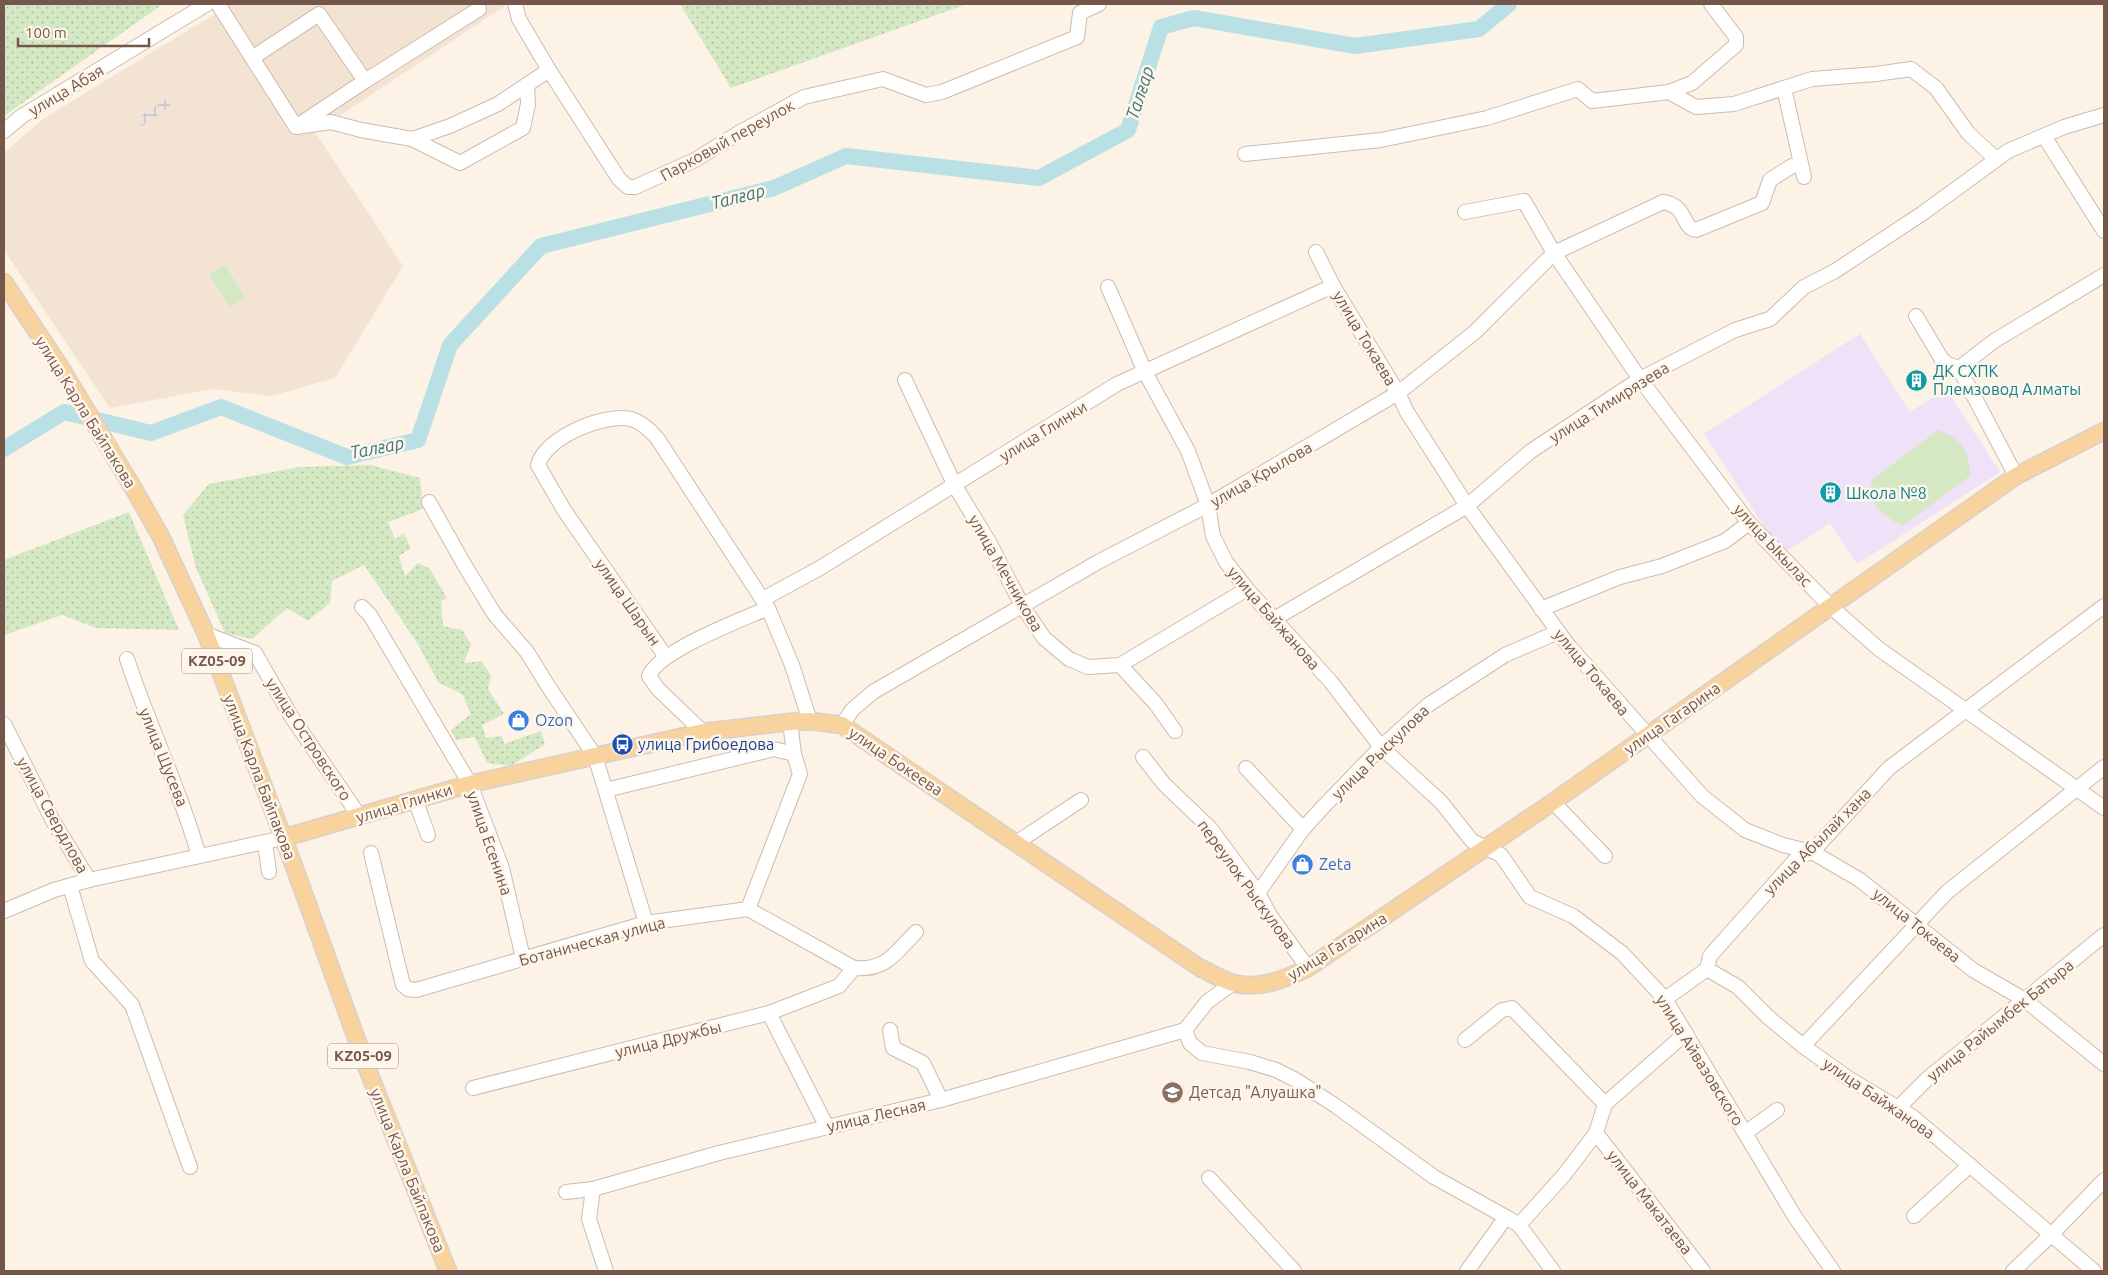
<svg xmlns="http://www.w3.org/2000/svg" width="2108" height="1275" font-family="Ubuntu,sans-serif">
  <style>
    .residential { fill: #f3e3d3 }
    .industrial { fill: url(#industrial-grid) }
    .education { fill: #efe1f8 }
    .grass { fill: url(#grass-dots) }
    .pitch { fill: #d4e9c3 }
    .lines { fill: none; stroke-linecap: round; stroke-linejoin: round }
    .river { stroke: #b9e1e5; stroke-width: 16 }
    .minor-casing { stroke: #cfbbae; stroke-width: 16 }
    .major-casing { stroke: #d8d0cc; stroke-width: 19 }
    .minor { stroke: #fff; stroke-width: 14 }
    .major { stroke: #f9d39e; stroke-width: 16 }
    .labels { text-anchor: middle; stroke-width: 5; stroke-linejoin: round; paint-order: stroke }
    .shield { fill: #fff6eb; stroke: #9e877a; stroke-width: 1 }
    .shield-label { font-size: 15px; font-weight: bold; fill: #74574a }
    .street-label { font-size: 16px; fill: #74574a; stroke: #fff6eb }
    .culture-label { font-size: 16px; fill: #0d838f; stroke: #fff6eb; text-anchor: start }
    .shop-label { font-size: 16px; fill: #366cbe; stroke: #fff6eb; text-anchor: start }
    .transit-label { font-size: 16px; fill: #164399; stroke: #fff6eb; text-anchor: start }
    .education-label { font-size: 16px; fill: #785e54; stroke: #fff6eb; text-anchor: start }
    .water-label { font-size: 18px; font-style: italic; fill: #417880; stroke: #fff6eb }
  </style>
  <defs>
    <pattern id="industrial-grid" width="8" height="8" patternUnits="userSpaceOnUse" patternTransform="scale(1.25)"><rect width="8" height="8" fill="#ece4df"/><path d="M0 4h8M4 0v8" fill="none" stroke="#c4bcb7"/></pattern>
    <pattern id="grass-dots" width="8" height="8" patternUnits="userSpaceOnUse" patternTransform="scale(1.25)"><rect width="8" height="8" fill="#d4e9c3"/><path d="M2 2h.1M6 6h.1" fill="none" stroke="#b1c0a0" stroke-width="1.8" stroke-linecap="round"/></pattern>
  </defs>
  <rect width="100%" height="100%" fill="#fcf2e5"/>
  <polygon class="residential" points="231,4 504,4 505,6 315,132 403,266 335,378 271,396 213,389 110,408 4,250 4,153 43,119"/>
  <polygon class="industrial" points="167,98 171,105 142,126 137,119"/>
  <g class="education">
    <polygon points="1860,334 1910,412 1946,389 2000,472 1857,564 1830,523 1782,554 1704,434"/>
    <polygon points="1172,1080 1184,1086 1174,1104 1163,1098"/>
  </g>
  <g class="grass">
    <polygon points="4,4 163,4 4,116"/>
    <polygon points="680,4 967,4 731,88"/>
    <polygon points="370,465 420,478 423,509 388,522 395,539 404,533 411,548 399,556 405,576 418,563 429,568 447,598 441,601 443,626 462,630 471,644 464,663 481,661 491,675 488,689 504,714 482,725 486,738 502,736 504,744 541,731 545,744 511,766 487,763 475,737 456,740 451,730 471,714 462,694 439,683 416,641 364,565 332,581 330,603 308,621 287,608 252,639 225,633 196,568 183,515 209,484 300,467"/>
    <polygon points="129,512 179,630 96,628 62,615 4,635 4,560"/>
  </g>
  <g class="pitch">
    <polygon points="225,265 245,297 230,307 209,274"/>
    <path d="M1938,430c24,10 32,20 32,46l-67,50c-13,-6 -31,-18 -33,-34 0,-3 2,-8 2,-12z"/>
  </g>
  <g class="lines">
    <polyline class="river" points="4,449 64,412 151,433 221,407 347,457 418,440 450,345 541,246 774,188 846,156 1039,178 1128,130 1161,27 1194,18 1355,46 1479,29 1509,4"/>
    <defs>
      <g id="minor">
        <polyline points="218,4 296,127 331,122 361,130 412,139 450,126 498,104 549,70"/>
        <polyline points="515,4 519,19 549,70 619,179 628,187 635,187 695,160 737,134 804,97 883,79 926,95 942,92 1077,37 1080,13 1099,4"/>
        <polyline points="252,58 319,14 365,81 300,124"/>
        <polyline points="365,81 479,9"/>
        <polyline points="1784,88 1804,177"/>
        <polyline points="1669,92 1692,83 1736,45 1736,37 1711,4"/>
        <polyline points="4,131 22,116 207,4"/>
        <polyline points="2044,136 2104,231"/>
        <polyline points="412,139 460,163 523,128 528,104 527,85"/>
        <polyline points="1245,154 1381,140 1487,118 1578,89 1592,101 1669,92 1696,107 1734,104 1812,79 1876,74 1911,69 1936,88 1968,133 1996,159"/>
        <polyline points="1465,212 1524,201 1554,253 1640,379 1749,523 1830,606 1879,649 2104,808"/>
        <polyline points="1316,252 1333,286 1398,393 1407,412 1467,506 1568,645 1702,796 1745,830 1783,845 1812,852 1860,880 1973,970 2025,1000 2104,1064"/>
        <polyline points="1108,287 1145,372 1188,451 1208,505 1213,536 1226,562 1247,589 1331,682 1381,747 1441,802 1472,841 1501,855 1530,897 1573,916 1622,953 1665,999 1795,1217 1833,1271"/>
        <polyline points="1916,316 1941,358 1947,364 1959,368 2016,476"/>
        <polyline points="1959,368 1994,341 2104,275"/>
        <polyline points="905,380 955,486 989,542 1023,607 1044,638 1069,659 1088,667 1120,665 1247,589"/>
        <polyline points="429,502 465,566 495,615 527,652 548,686 595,756 646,923"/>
        <polyline points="763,599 820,568 1117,384 1333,286"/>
        <polyline points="362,607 370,615 470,784 502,868 523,958"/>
        <polyline points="1541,609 1620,577 1662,566 1725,541 1749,523"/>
        <polyline points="1274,619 1467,506 1531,451 1640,379 1735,330 1770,319 1804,287 1835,271 1923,213 2008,151 2064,127 2104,115"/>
        <polyline points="206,634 255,653 291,716 360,817"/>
        <path d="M666,657l-102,-147 -26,-45c7,-28 67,-52 93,-46 11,3 19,11 26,19l111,170 24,57 18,56"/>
        <path d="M127,659c22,67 53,130 72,197"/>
        <polyline points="1120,665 1156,704 1175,731"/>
        <polyline points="4,724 53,821 89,880"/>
        <path d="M842,725l10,-15 21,-18 225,-130 110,-57 190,-112 77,-61 79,-79 109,-51c25,4 18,25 33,28l66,-27 8,-23 22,-14"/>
        <path d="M703,732l-45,-43 -9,-13c9,-25 92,-56 119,-68"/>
        <polyline points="1143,757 1164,784 1210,828 1258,893 1271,917 1308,968"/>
        <polyline points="1246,768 1303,829"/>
        <polyline points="606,790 774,749 794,754"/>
        <polyline points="415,799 428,835"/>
        <polyline points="1553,802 1605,856"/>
        <polyline points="265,843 269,872"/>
        <polyline points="1016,843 1081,800"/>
        <path d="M371,853l32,132 5,4 8,1 230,-67 102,-14 106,59c32,3 41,-15 62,-36"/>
        <polyline points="70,886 92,961 132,1005 190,1167"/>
        <polyline points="1258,893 1303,829 1323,807 1381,747 1428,705 1505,655 1558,632"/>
        <polyline points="748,909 800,774 794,754 790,722"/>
        <polyline points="4,911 54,890 89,880 283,838"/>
        <polyline points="1707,969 1738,987 1768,1017 1803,1046 1848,1078 1913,1117 2094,1271"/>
        <polyline points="1233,983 1207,1002 1185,1030 1190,1043 1202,1053 1250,1062 1276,1070 1296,1080 1336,1106 1434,1177 1506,1217 1519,1225 1553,1271"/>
        <polyline points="1665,999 1707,969 1710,956 1798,857 1812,852 1889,768 2104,606"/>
        <polyline points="769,1013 827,1127"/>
        <polyline points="890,1030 893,1048 923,1063 941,1100"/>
        <polyline points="1465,1040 1502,1010 1512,1008 1605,1104"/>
        <polyline points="1803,1046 1947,892 2104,767"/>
        <polyline points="473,1088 769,1013 839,986 854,968"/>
        <polyline points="1898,1108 1927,1079 2104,935"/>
        <polyline points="1596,1133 1703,1271"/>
        <polyline points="1745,1133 1777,1110"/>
        <polyline points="1209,1178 1294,1271"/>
        <polyline points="593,1189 589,1219 606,1271"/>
        <polyline points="566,1192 593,1189 719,1153 941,1100 1185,1030"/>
        <polyline points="1914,1216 1970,1165"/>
        <polyline points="1519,1225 1564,1175 1596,1133 1605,1104 1686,1033"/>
        <polyline points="1467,1271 1506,1217"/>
        <polyline points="2013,1271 2052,1234 2104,1180"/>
      </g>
      <g id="major">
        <polyline points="4,282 59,365 135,491 161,537 206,634 295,869 367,1068 448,1271"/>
        <path d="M283,838l187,-54 233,-52 87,-10 20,-1 32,4 358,243c11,5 22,12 33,15 27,7 52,-4 75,-15l245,-166 463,-326 88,-45"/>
      </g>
    </defs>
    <use href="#minor" class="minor-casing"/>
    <use href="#major" class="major-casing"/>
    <use href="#minor" class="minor"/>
    <use href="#major" class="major"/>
  </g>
  <defs>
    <symbol id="building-disc" viewBox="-11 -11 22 22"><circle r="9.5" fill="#0f9aa8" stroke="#fff6eb"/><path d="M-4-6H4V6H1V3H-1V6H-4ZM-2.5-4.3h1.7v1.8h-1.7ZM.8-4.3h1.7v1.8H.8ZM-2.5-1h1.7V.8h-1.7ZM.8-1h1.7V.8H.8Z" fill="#fff"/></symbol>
    <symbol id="shop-disc" viewBox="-11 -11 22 22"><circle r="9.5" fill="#3f7fe0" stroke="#fff6eb"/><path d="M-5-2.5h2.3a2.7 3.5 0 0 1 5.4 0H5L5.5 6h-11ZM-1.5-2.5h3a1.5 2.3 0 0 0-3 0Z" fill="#fff"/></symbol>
    <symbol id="bus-disc" viewBox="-11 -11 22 22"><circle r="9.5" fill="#1a4fb4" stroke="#fff6eb"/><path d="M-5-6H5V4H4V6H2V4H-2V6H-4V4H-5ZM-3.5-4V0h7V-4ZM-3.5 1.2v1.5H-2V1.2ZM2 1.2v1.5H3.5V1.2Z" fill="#fff"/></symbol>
    <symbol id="school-disc" viewBox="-11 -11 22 22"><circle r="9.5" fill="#8d6e63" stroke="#fff6eb"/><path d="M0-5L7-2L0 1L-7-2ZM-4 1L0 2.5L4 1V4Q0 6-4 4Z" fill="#fff"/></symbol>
  </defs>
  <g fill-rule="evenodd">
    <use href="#building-disc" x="1904" y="368" width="25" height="25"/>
    <use href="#building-disc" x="1818" y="480" width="25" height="25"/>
    <use href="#shop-disc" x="506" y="708" width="25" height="25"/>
    <use href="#bus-disc" x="610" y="732" width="25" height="25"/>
    <use href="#shop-disc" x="1290" y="852" width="25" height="25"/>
    <use href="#school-disc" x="1160" y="1080" width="25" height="25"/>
  </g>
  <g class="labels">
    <g class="shield">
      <rect x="182" y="648.5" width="70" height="25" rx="4"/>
      <rect x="328" y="1043.5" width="70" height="25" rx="4"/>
    </g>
    <g class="shield-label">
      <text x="217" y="666">KZ05-09</text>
      <text x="363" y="1061">KZ05-09</text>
    </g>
    <g class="street-label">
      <text transform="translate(66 90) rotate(-31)" y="6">улица Абая</text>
      <text transform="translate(727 140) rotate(-29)" y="6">Парковый переулок</text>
      <text transform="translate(1365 338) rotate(59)" y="6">улица Токаева</text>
      <text transform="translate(1609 402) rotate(-32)" y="6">улица Тимирязева</text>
      <text transform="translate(86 412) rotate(58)" y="6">улица Карла Байпакова</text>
      <text transform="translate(1043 431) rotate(-32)" y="6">улица Глинки</text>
      <text transform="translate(1261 474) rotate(-30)" y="6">улица Крылова</text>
      <text transform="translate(1773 545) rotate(47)" y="6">улица Ыкылас</text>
      <text transform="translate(1006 573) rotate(60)" y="6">улица Мечникова</text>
      <text transform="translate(628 602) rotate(55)" y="6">улица Шарын</text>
      <text transform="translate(1274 618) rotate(49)" y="6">улица Байжанова</text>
      <text transform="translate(1592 672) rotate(50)" y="6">улица Токаева</text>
      <text transform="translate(1672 718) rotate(-35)" y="6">улица Гагарина</text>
      <text transform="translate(309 739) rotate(57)" y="6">улица Островского</text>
      <text transform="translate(1380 752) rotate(-44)" y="6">улица Рыскулова</text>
      <text transform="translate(164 757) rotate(68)" y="6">улица Щусева</text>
      <text transform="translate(896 761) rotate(34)" y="6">улица Бокеева</text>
      <text transform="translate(260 777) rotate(69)" y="6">улица Карла Байпакова</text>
      <text transform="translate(404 803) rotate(-17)" y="6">улица Глинки</text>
      <text transform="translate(53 815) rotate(61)" y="6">улица Свердлова</text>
      <text transform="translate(1817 841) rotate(-45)" y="6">улица Абылай хана</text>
      <text transform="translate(490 843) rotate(71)" y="6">улица Есенина</text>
      <text transform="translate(1247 884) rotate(54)" y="6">переулок Рыскулова</text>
      <text transform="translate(1917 925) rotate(39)" y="6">улица Токаева</text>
      <text transform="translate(592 941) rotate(-15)" y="6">Ботаническая улица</text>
      <text transform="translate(1337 946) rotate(-32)" y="6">улица Гагарина</text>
      <text transform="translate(2000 1020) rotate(-39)" y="6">улица Райымбек Батыра</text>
      <text transform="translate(668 1039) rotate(-14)" y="6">улица Дружбы</text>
      <text transform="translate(1700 1060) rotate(58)" y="6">улица Айвазовского</text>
      <text transform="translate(1879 1098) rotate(34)" y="6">улица Байжанова</text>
      <text transform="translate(876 1115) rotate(-13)" y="6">улица Лесная</text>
      <text transform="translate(408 1170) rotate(68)" y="6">улица Карла Байпакова</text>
      <text transform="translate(1650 1202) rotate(52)" y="6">улица Макатаева</text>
    </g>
    <g class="culture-label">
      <text x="1933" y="377">ДК СХПК<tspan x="1933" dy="18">Племзовод Алматы</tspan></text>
      <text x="1846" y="499">Школа №8</text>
    </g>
    <g class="shop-label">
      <text x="535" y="726">Ozon</text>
      <text x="1319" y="870">Zeta</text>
    </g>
    <g class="transit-label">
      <text x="638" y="750">улица Грибоедова</text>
    </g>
    <g class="education-label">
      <text x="1189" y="1098">Детсад "Алуашка"</text>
    </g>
    <g class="water-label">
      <text transform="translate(1140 93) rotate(-72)" y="6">Талғар</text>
      <text transform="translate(738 197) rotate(-14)" y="6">Талғар</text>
      <text transform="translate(377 448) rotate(-11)" y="6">Талғар</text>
    </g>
  </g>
  <rect width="2108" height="1275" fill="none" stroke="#74574a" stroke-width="10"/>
  <path d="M18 38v8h131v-8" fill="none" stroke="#74574a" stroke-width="2.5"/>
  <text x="25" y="38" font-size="15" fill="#74574a" stroke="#fff6eb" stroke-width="4" paint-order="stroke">100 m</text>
</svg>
